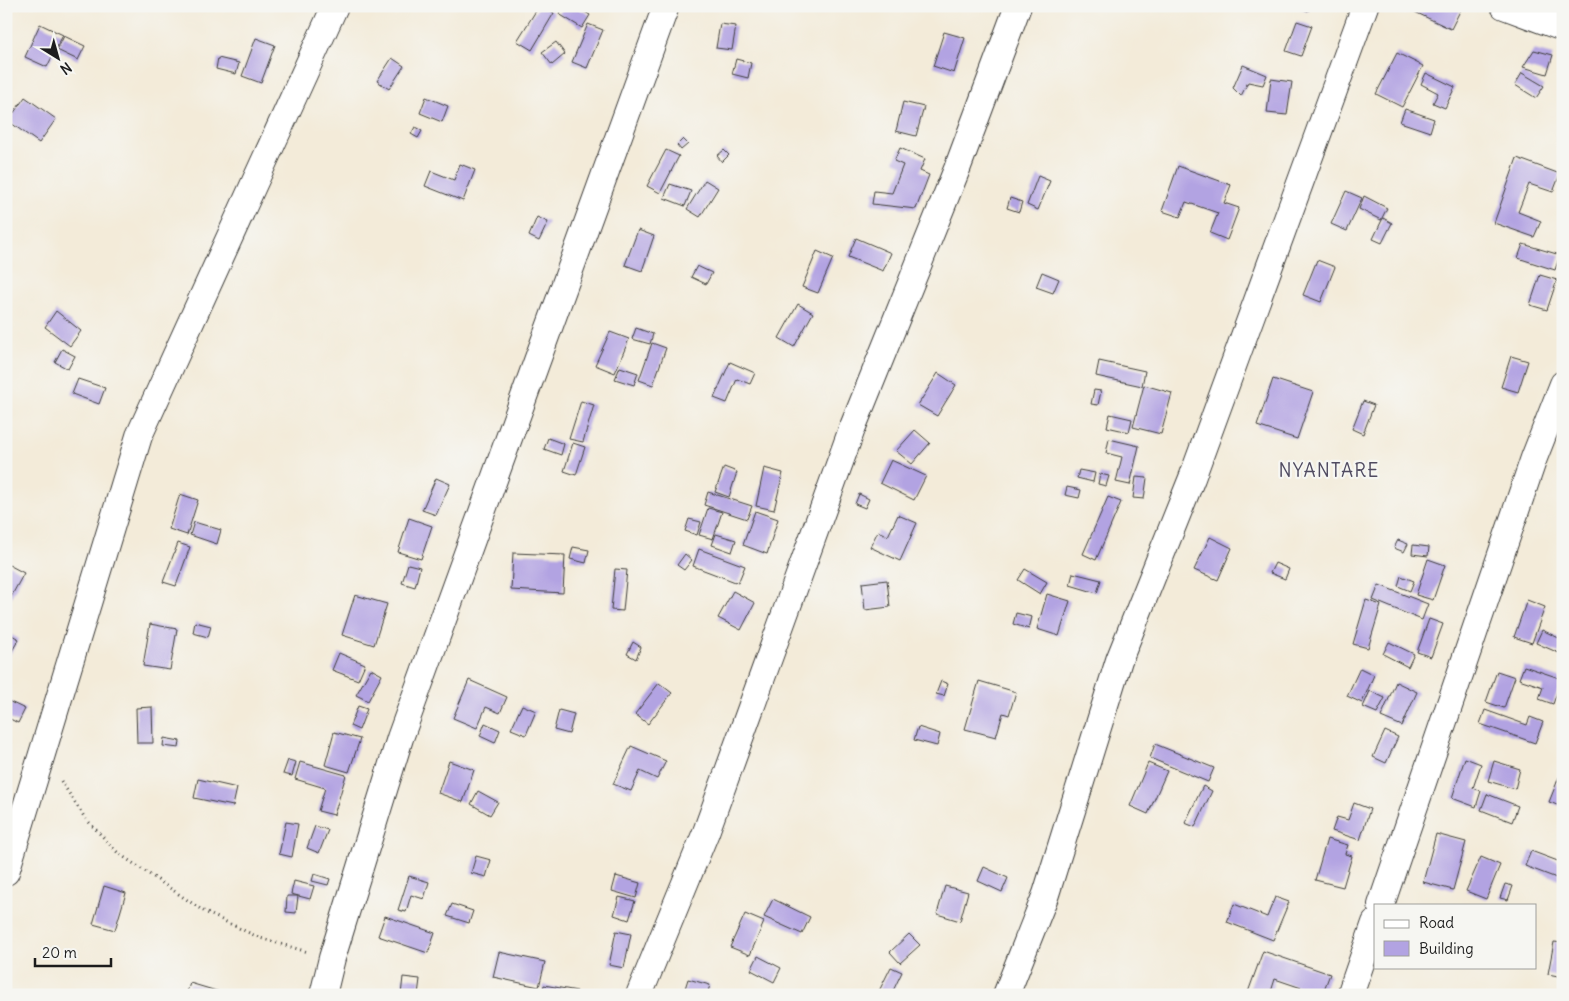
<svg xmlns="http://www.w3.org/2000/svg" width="1569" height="1001" font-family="Delius,sans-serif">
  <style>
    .building { fill: #b2a3e2 }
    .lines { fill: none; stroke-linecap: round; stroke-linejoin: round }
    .street-casing { stroke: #3c3b38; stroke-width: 28 }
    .path { stroke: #3c3b38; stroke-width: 3; stroke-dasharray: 1 4; stroke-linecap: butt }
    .street { stroke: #fff; stroke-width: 26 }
    .labels { text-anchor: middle; stroke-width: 4.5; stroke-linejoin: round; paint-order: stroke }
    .quarter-label { font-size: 19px; letter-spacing: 1px; fill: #504b61; stroke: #f6f6f2 }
  </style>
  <rect width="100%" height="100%" fill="#f6f6f2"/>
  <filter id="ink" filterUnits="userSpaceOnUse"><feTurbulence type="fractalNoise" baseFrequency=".02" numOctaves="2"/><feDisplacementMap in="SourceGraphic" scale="10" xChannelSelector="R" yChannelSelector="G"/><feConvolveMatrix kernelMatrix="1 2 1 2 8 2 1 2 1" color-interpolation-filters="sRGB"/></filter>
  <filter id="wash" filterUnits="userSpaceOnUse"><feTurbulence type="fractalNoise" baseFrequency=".0096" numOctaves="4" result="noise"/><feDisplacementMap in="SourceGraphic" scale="20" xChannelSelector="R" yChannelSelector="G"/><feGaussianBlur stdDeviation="1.12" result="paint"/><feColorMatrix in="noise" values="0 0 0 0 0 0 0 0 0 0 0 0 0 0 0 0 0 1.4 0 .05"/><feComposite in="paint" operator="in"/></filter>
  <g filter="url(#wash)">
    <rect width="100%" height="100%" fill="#f3ebd9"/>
    <g id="blocks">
      <g class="building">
        <polygon points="539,6 544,6 554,13 532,50 517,41"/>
        <polygon points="564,6 575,6 590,15 582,28 559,14"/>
        <polygon points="1294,6 1310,6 1308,11"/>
        <polygon points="1418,6 1461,6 1462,7 1451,29 1415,12"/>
        <polygon points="1297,21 1312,26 1301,56 1286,51"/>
        <polygon points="40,24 63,35 47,67 25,57"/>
        <polygon points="588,24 603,30 587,68 572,62"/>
        <polygon points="720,24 736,26 732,50 716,48"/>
        <polygon points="944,32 965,38 954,73 933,66"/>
        <polygon points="64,36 85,46 78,60 57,50"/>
        <polygon points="256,38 275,45 261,83 242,76"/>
        <polygon points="556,42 565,54 552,65 542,52"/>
        <polygon points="1534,50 1553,55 1547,74 1523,67"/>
        <polygon points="1397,53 1423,66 1402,107 1376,94"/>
        <polygon points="218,58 239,63 236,74 216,69"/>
        <polygon points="392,58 404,66 389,89 377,81"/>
        <polygon points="736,59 751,63 748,78 732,74"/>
        <polygon points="1243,65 1267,75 1263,85 1248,82 1241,96 1233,88"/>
        <polygon points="1426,73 1455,87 1445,108 1433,103 1438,93 1421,84"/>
        <polygon points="1522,73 1544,86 1536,98 1515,85"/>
        <polygon points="1271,79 1292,82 1287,115 1267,113"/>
        <polygon points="25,97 56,119 39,143 8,121"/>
        <polygon points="426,97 448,106 442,122 420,113"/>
        <polygon points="903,102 924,107 916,136 896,131"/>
        <polygon points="1405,109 1434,119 1430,132 1400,122"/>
        <polygon points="415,127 422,131 418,138 411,134"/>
        <polygon points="683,139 688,144 681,150 677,145"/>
        <polygon points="900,148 925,159 920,171 929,175 916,209 872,204 874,191 892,193 903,165 894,161"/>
        <polygon points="666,150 679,156 660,193 647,186"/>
        <polygon points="724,150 729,155 722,162 717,156"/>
        <polygon points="1517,158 1560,174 1553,192 1529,184 1518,212 1541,221 1534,237 1494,223"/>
        <polygon points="460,164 475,170 463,201 425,186 431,171 454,180"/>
        <polygon points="1178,166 1231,185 1224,203 1239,208 1227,240 1210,233 1218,213 1186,202 1180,217 1162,211"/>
        <polygon points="1038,176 1050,181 1038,210 1027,205"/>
        <polygon points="705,180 718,188 700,217 687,209"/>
        <polygon points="670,184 691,191 685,206 664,198"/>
        <polygon points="1346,191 1362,198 1347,231 1331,224"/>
        <polygon points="1364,196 1387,208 1381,220 1359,209"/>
        <polygon points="1010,198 1022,202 1019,212 1007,208"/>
        <polygon points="537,217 548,222 539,241 529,236"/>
        <polygon points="1383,218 1392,223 1382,243 1373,239"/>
        <polygon points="638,230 654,236 642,271 625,265"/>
        <polygon points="856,238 891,253 883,271 848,257"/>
        <polygon points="1523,244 1560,255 1555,270 1518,258"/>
        <polygon points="817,251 833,258 818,293 802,287"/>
        <polygon points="1317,260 1335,267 1321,302 1303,295"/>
        <polygon points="697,266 712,273 706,284 691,277"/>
        <polygon points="1042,272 1059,279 1053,293 1036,287"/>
        <polygon points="1540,275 1557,280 1547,310 1530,305"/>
        <polygon points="798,304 813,313 794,347 779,338"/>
        <polygon points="56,311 81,331 70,346 45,327"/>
        <polygon points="636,328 653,334 650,344 632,339"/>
        <polygon points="610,332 629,339 615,373 595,365"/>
        <polygon points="652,343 666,348 653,385 639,380"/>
        <polygon points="62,349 75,356 68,369 55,362"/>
        <polygon points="1511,356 1528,361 1518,392 1501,387"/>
        <polygon points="1099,361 1145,371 1142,386 1096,376"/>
        <polygon points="730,362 755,373 750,384 737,379 727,403 714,398"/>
        <polygon points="620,367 638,373 634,385 615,379"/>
        <polygon points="938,373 956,385 937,416 918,405"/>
        <polygon points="78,379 105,388 99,404 72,394"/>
        <polygon points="1273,379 1313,392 1297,439 1257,426"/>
        <polygon points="1144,385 1172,393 1161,434 1133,427"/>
        <polygon points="1094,390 1101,391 1098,405 1091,404"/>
        <polygon points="581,401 594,405 583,442 569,439"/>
        <polygon points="1363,401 1374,405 1363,434 1352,429"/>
        <polygon points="1110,414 1132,419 1129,432 1107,427"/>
        <polygon points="915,430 930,443 912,464 896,451"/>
        <polygon points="548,438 564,444 561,455 544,449"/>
        <polygon points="1109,439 1139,446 1130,485 1116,482 1122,457 1106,453"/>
        <polygon points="573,443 585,447 576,475 564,471"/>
        <polygon points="891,460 926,476 914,500 880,483"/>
        <polygon points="724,467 737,472 729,497 715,492"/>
        <polygon points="764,468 783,473 774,510 756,506"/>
        <polygon points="1079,470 1095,473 1093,482 1077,478"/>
        <polygon points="1100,474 1109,476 1106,486 1098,484"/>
        <polygon points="1136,477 1147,478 1144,499 1133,498"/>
        <polygon points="436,478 450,484 436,515 422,510"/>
        <polygon points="1067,487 1081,490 1079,498 1065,495"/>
        <polygon points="708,492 752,506 747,519 704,505"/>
        <polygon points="180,494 198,500 187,535 169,529"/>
        <polygon points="859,494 869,499 865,508 855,504"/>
        <polygon points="1108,497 1121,502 1096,560 1083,554"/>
        <polygon points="708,508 722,512 713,539 699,535"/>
        <polygon points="755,511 778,519 767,554 743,545"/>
        <polygon points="898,515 917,523 900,561 870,547 878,531 888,536"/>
        <polygon points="409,518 432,526 421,559 398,552"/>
        <polygon points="689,519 701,522 697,535 685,531"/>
        <polygon points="194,522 221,530 217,544 190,535"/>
        <polygon points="716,534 736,540 732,552 712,545"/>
        <polygon points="1210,537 1232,548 1218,580 1194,570"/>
        <polygon points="1398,540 1408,544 1404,552 1394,548"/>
        <polygon points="178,543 190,547 176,586 163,582"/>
        <polygon points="1413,545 1429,547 1428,556 1412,554"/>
        <polygon points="573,547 589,550 586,563 570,559"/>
        <polygon points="699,549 745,566 738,583 693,566"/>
        <polygon points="513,553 565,555 563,593 511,590"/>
        <polygon points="685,554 692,560 684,570 677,565"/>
        <polygon points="1428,559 1445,565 1433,600 1416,595"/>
        <polygon points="1275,563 1289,569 1285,579 1270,573"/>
        <polygon points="408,564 420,567 415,587 402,583"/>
        <polygon points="9,565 24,573 6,606 6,571"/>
        <polygon points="615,569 627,570 623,611 611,610"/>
        <polygon points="1025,569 1047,582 1040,594 1018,580"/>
        <polygon points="1073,573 1101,580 1097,593 1070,585"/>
        <polygon points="1401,576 1414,581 1410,591 1398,586"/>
        <polygon points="887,580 890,607 865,610 862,583"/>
        <polygon points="1379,585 1428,604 1422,620 1373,600"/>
        <polygon points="733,591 755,603 741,630 718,618"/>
        <polygon points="1047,594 1070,601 1059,636 1037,629"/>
        <polygon points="355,595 387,604 374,645 342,635"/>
        <polygon points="1366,600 1381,605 1368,648 1353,644"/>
        <polygon points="1527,600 1545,607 1532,643 1514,637"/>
        <polygon points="1016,613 1032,617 1029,629 1013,624"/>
        <polygon points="1429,619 1443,624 1431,657 1417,652"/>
        <polygon points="195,622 211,626 208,637 193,633"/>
        <polygon points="150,624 177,629 170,670 143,666"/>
        <polygon points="1542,630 1563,640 1563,644 1559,653 1536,643"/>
        <polygon points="6,632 19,639 6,661"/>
        <polygon points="633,642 641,647 636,659 627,654"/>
        <polygon points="1389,642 1414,654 1408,667 1383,654"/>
        <polygon points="339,653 365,664 358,680 332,670"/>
        <polygon points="1524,666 1562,679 1553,704 1539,699 1543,687 1519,679"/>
        <polygon points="1360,668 1374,675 1362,703 1347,696"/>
        <polygon points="371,669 382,675 368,701 356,695"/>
        <polygon points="1497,671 1515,677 1504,708 1486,702"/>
        <polygon points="469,680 507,697 500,713 486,707 477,728 453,718"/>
        <polygon points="941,681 948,684 944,696 936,694"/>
        <polygon points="979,681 1016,692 1009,715 1003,713 996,737 965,729"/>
        <polygon points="1396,682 1417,692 1402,726 1381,717"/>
        <polygon points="659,683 672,693 648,724 635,714"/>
        <polygon points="1370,691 1385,698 1377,713 1363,707"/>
        <polygon points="6,700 25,709 18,723 6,717"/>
        <polygon points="522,705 536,711 526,735 511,729"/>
        <polygon points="358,706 367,709 359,730 350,726"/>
        <polygon points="152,707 153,743 137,743 136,708"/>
        <polygon points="559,710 574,714 569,734 554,730"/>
        <polygon points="1485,710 1527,725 1530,717 1543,722 1535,743 1480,724"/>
        <polygon points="485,723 500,730 495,743 480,736"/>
        <polygon points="918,727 940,734 937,746 914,740"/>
        <polygon points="1385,731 1398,737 1386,763 1373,757"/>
        <polygon points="334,732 360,739 349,772 325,765"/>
        <polygon points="164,738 180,741 179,748 163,746"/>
        <polygon points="1155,744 1214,768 1208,782 1150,758"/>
        <polygon points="631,746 666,761 657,779 640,771 631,791 613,784"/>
        <polygon points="1465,758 1481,764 1473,788 1481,791 1476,807 1452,798"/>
        <polygon points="288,760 296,762 292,776 283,774"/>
        <polygon points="449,761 474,770 463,802 438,793"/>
        <polygon points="1494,761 1520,769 1515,789 1488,781"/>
        <polygon points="300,762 346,775 334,815 318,811 325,788 295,779"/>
        <polygon points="1148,763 1167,771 1148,814 1130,806"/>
        <polygon points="1559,777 1563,779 1563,807 1549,802"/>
        <polygon points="198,779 237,788 233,806 194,798"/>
        <polygon points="1203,786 1212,791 1195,827 1185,823"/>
        <polygon points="478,791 498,802 490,815 471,804"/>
        <polygon points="1487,794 1518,806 1512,822 1481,810"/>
        <polygon points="1354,803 1370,809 1360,840 1332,831 1337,817 1348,820"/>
        <polygon points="286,822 298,824 292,857 279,854"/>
        <polygon points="315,826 328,830 319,853 307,848"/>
        <polygon points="1436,834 1466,842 1453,890 1423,882"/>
        <polygon points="1327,839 1348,845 1345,854 1352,856 1343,887 1315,880"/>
        <polygon points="1531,851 1563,863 1563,871 1559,879 1525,866"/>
        <polygon points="476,856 491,860 486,877 471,873"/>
        <polygon points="1481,857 1500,865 1486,899 1466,891"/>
        <polygon points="984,867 1008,878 1002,892 978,881"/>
        <polygon points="314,874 330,879 328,885 312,881"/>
        <polygon points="409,876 429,882 424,899 411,895 406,912 398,910"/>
        <polygon points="616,876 640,883 636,898 612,891"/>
        <polygon points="294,881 314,886 310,899 291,894"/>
        <polygon points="1505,884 1513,886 1508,900 1500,898"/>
        <polygon points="104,886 126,893 115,930 93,924"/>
        <polygon points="945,886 968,892 960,921 937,914"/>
        <polygon points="287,896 298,896 296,913 286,912"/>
        <polygon points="619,897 635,901 629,920 614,915"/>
        <polygon points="1275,897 1289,902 1273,940 1227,922 1234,904 1267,917"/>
        <polygon points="773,899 810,917 802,934 764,917"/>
        <polygon points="452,904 473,911 469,923 447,916"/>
        <polygon points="745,914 764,922 750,955 730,947"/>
        <polygon points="385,916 435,933 428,953 378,936"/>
        <polygon points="616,931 631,934 624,968 609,965"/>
        <polygon points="909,934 920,945 900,963 890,952"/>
        <polygon points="1554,942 1563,943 1563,977 1548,974"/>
        <polygon points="1263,951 1330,974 1322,995 1275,979 1270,995 1247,995"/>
        <polygon points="499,952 545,962 539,987 493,977"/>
        <polygon points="758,956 781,968 774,982 751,970"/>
        <polygon points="891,967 902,972 891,995 877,995"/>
        <polygon points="403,977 420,979 418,995 401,995"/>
        <polygon points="688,979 710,985 707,995 683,995"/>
        <polygon points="190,983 220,992 219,995 186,995"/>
        <polygon points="544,985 577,991 577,995 542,995"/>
      </g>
    </g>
  </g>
  <g filter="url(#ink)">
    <use href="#blocks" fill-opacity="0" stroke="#3c3b38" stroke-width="1"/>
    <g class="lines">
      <defs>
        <g id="street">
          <polyline points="1504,6 1563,28"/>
          <polyline points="6,872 139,436 335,6"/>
          <polyline points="1381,905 1534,458 1563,384"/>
          <polyline points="323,995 332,958 400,738 666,6"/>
          <polyline points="639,995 706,832 852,429 957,169 1018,6"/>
          <polyline points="1006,995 1046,894 1119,660 1192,478 1365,6"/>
          <polyline points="1350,995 1375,923"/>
        </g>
      </defs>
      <use href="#street" class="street-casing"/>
      <polyline class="path" points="61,781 85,818 118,853 205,912 260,938 308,952"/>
      <use href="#street" class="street"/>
    </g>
  </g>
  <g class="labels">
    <g class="quarter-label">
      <text x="1329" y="477">NYANTARE</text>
    </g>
  </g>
  <rect width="1569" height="1001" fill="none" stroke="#f6f6f2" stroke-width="25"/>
  <rect x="1374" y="904" width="162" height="65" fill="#f6f6f2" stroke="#9f9f9c"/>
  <rect x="1384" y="920" width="25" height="8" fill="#ffffff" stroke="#9f9f9c"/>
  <text x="1419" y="928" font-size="15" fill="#1c1c1c">Road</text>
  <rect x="1384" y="941" width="25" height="15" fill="#b2a3e2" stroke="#9f9f9c"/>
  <text x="1419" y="954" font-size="15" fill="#1c1c1c">Building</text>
  <g transform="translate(58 58) rotate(143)" stroke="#f6f6f2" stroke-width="4" paint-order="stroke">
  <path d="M0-4L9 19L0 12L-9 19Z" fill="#1c1c1c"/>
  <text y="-8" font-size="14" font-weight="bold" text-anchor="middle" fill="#1c1c1c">N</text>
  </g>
  <path d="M35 958v8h76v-8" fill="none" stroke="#1c1c1c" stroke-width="2.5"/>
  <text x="42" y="958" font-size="15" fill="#1c1c1c" stroke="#f6f6f2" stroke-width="4" paint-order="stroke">20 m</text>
</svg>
